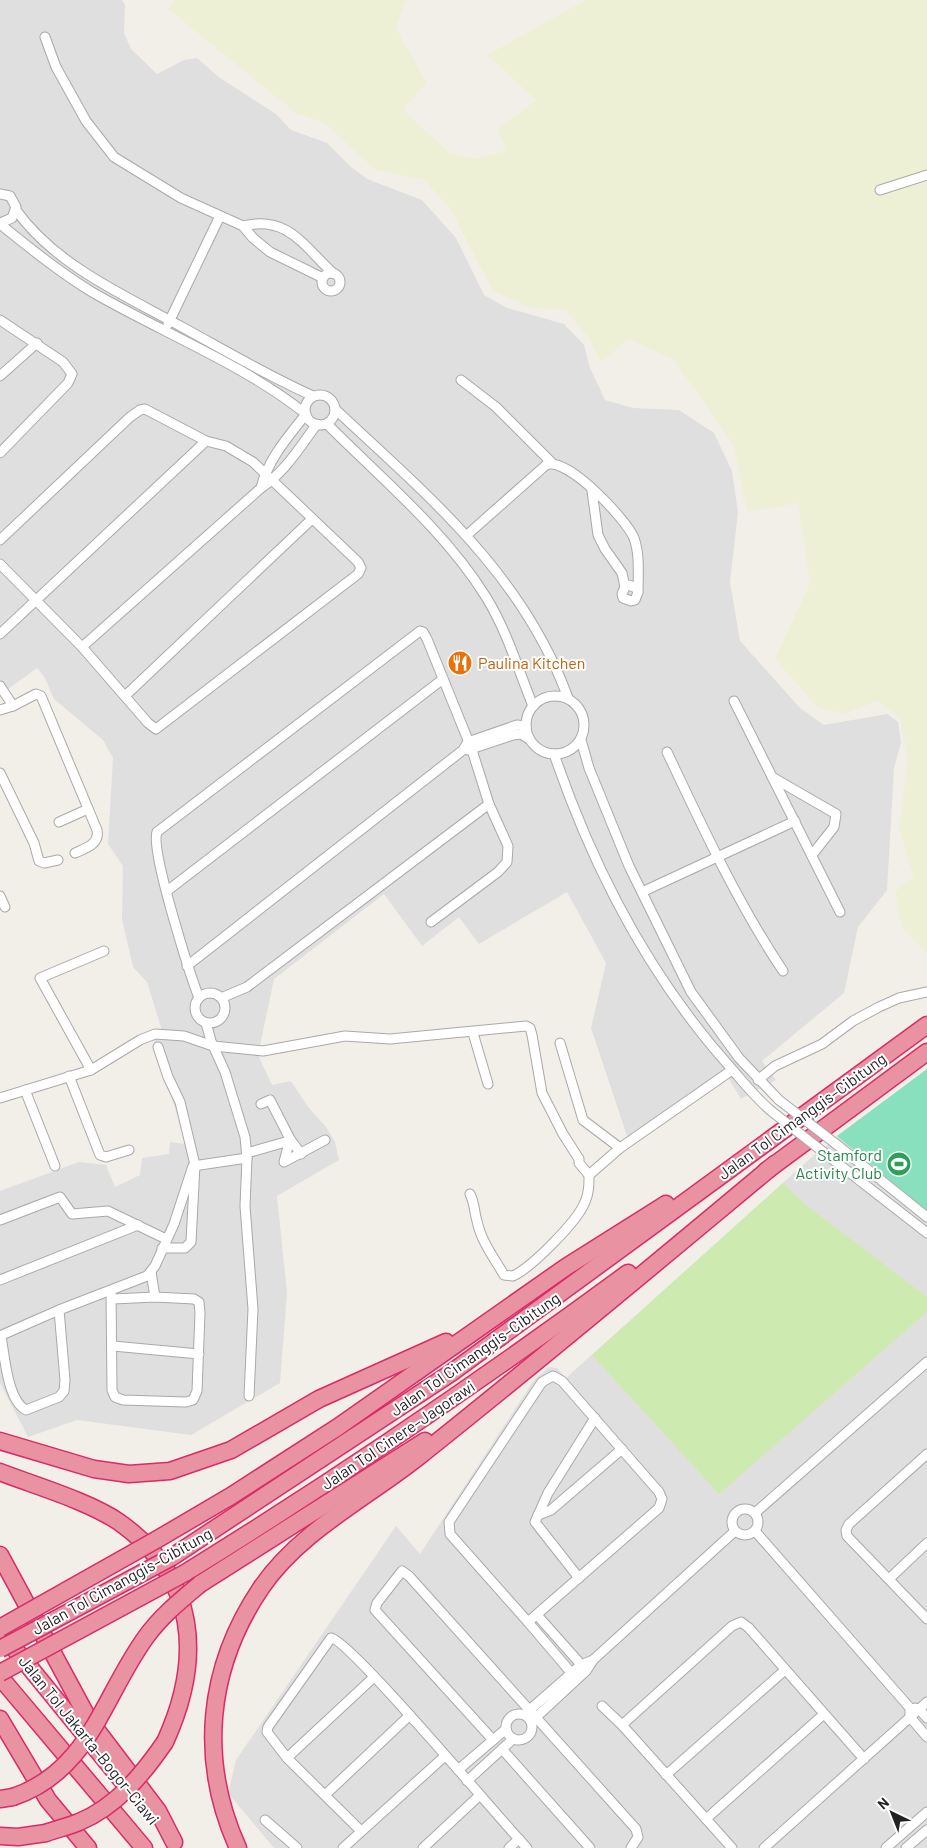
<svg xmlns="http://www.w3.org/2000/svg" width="927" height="1848" font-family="Barlow,sans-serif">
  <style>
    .residential { fill: #e0dfdf }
    .farmland { fill: #eef0d5 }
    .grass { fill: #cdebb0 }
    .pitch { fill: #88e0be }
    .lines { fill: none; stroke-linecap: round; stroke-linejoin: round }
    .street-casing { stroke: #a9a9a9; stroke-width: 11 }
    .highway-casing { stroke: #dc2a67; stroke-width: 19 }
    .street { stroke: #fff; stroke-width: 9 }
    .highway { stroke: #e892a2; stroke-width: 16 }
    .street-bridge-casing { stroke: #a9a9a9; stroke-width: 11; stroke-linecap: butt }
    .highway-bridge-casing { stroke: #dc2a67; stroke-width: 19; stroke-linecap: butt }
    .street-bridge { stroke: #fff; stroke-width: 9 }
    .highway-bridge { stroke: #e892a2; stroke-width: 16 }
    .labels { text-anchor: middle; stroke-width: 4; stroke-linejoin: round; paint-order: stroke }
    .food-label { font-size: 16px; fill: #c56008; stroke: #fff; text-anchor: start }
    .street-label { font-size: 16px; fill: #222; stroke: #fff }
    .leisure-label { font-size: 16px; fill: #27864d; stroke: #fff; text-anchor: end }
  </style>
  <rect width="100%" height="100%" fill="#f2efe9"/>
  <g class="residential">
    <polygon points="0,0 122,0 125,5 124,33 131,49 157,74 184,60 197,58 220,78 276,114 291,130 327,143 351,167 367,179 422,200 456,238 484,295 507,308 564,324 584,345 590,368 605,400 633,408 679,410 714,433 732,471 738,512 730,582 740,641 800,708 824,725 887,714 898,722 901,743 894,768 887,890 858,927 844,993 762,1061 776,1080 741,1099 725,1072 627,1136 591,1028 606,963 567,892 479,944 459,917 422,946 384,894 274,979 258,1055 272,1085 291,1081 308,1107 326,1127 335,1142 339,1160 277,1196 287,1293 280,1383 191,1435 77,1420 28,1437 0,1383 0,1191 79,1162 106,1165 115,1187 140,1175 142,1158 169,1154 170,1142 186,1144 154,1040 163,1034 147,982 133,967 122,919 123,866 108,844 113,758 103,740 54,699 45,678 37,668 0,695"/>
    <polygon points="927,1069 927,1848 274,1848 228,1793 236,1760 396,1526 420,1554 534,1380 549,1367 557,1368 566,1378 813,1156"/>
  </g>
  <polygon class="farmland" points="174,0 406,0 396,28 427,83 403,109 448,152 474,159 506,151 498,129 536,100 487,55 586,0 927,0 927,953 901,926 895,891 914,878 899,829 908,759 900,718 878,701 842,714 817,707 775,659 810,583 798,503 747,512 734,446 674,360 629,339 601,362 588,337 566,310 531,308 492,290 450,208 424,180 375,170 325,123 296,113 168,9"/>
  <polygon class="grass" points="783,1183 806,1205 927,1297 927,1312 719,1494 592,1355"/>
  <polygon class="pitch" points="927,1069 927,1211 837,1136"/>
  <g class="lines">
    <defs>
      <g id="street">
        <polyline points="45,37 56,67 86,121 114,157 181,198 243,226 253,238 270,252 323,278"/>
        <polyline points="880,190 927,175"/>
        <polyline points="0,194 10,196 16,207 12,218 0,223"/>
        <path d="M16,210c39,55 108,85 166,117 44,24 86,49 131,69"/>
        <path d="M0,224c30,24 59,48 92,68 69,40 153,73 214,122 -18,23 -38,45 -45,74"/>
        <path d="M243,226c46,-11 61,21 91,48"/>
        <circle cx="331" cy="282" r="9"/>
        <polyline points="0,320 63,362 72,374 68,383 0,453"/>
        <polyline points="168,324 220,216"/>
        <polyline points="0,376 37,343"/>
        <polyline points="461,380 496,407 552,463"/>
        <circle cx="320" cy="410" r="15"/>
        <path d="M335,409c93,87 188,165 233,289"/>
        <path d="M327,424c55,55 118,107 159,173 21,34 32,72 47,109"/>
        <polyline points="592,491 598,535 605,549 622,573 625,587 622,594 623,598 631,601 635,600 638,592 636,588 629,585 625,587"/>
        <path d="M467,535l79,-70c21,-9 80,54 88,73 6,17 4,36 4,54"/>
        <polyline points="0,540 130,417 140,410 145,409 206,441 226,446 253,462 358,562 361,568 358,574 156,729 148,723 82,647 0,564"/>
        <polyline points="0,634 206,441"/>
        <path d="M82,647l179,-159c25,-17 38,-40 56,-64"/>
        <polyline points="0,686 13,706 0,710"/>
        <circle cx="555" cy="725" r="29"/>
        <polyline points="125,696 312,519"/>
        <polyline points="734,701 840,912"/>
        <path d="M13,706l23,-12 5,2 56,134c3,14 -11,18 -22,23"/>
        <polyline points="581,740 589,768 629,866 691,992 739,1058 779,1100"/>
        <polyline points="468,750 513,735 521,734 529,739"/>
        <path d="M667,752c35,74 70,150 116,219"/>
        <path d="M554,754c39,114 96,224 177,314 13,15 24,29 39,42"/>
        <polyline points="0,773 34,843 39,861 44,863 58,860"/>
        <polyline points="772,777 836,814 834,827 812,855"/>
        <polyline points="59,822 88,809"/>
        <polyline points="167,891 443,679"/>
        <polyline points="642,892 795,821"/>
        <polyline points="0,896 5,907"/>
        <polyline points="187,966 463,750 468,742 517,725 526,726"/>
        <circle cx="210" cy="1008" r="15"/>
        <path d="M199,998c-9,-24 -49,-148 -42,-166l263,-201 3,1 4,7 45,111 17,54 19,42 -1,16 -9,10 -67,50"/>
        <polyline points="221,998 247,987 489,804"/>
        <polyline points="206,1023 211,1041 225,1072 245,1137 247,1158 245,1206 253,1309 249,1396"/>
        <polyline points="473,1033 488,1084"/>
        <polyline points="560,1043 583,1120 620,1148"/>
        <polyline points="158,1047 168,1077 180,1102 195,1165 191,1242 185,1248 162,1248"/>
        <polyline points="91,1070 40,978 104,951"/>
        <polyline points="69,1076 100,1155 106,1157 129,1150"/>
        <polyline points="758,1080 775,1066 822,1044 853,1021 879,1007 899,998 927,992"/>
        <polyline points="25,1090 55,1166"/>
        <polyline points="0,1098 91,1070 140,1040 155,1034 184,1036 213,1046 263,1051 345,1036 390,1039 526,1026 530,1028 532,1035 542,1093 563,1134 579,1159 579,1163 589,1175"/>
        <polyline points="261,1104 270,1100 290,1139 301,1154"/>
        <polyline points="290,1139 284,1162 325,1140"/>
        <polyline points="836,1144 927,1217"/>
        <polyline points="247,1153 289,1141"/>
        <polyline points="827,1155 927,1233"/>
        <path d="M470,1194c5,10 4,18 7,27 4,20 17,37 27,54l9,1c19,-9 64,-54 72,-74 4,-9 4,-17 4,-27l31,-27 112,-78"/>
        <polyline points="0,1220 60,1197 72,1214 108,1211 166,1239"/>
        <polyline points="151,1272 155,1297"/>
        <polyline points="0,1280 138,1225"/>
        <polyline points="111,1291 112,1390 115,1397 123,1400 186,1402 193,1400 197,1391 200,1313 199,1302 194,1299 155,1297 113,1299"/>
        <path d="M59,1310l6,70 -1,11 -5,6 -33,13c-19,-10 -21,-54 -25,-73l1,-2 57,-25 88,-34 8,-10 19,-42 19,-58 54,-8"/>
        <polyline points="113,1346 199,1354"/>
        <polygon points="553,1376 562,1381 659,1492 662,1499 659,1508 528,1622 450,1534 449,1522 542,1382"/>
        <polyline points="927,1454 849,1524 846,1530 847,1536 927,1619"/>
        <circle cx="745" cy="1522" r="13"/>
        <polyline points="755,1513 927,1362"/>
        <polyline points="538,1515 551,1510 622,1449"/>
        <polyline points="755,1531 910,1708 910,1717 927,1737"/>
        <polyline points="579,1578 535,1522 548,1493 595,1418"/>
        <polyline points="889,1579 927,1543"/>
        <polyline points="537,1615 585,1669"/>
        <polyline points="528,1622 574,1676"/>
        <polyline points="593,1660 735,1531"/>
        <polyline points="602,1706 622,1725 732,1848"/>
        <polyline points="915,1708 919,1709 927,1718"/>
        <circle cx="519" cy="1727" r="13"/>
        <polyline points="525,1714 581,1665 593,1660 586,1671 532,1721"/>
        <polyline points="622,1725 732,1626 741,1622 749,1628 864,1759"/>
        <polyline points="493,1740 375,1610 377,1603 402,1571 409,1576 636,1829 638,1837 631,1848"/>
        <polyline points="502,1749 590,1848"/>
        <polyline points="287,1758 374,1677"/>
        <polyline points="458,1770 506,1729"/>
        <polyline points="666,1775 785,1670"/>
        <polyline points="467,1781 513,1739"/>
        <polyline points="325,1795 410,1715"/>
        <polyline points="706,1819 824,1714"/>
        <polyline points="265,1820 297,1848"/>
        <path d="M361,1831l-74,-73 -20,-26 1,-5 63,-89c18,1 171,184 196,210"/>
        <polyline points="343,1848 445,1756"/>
        <polyline points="423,1848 480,1795"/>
        <polyline points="509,1848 519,1839"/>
        <polyline points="764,1848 927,1702"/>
        <polyline points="886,1848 927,1812"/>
        <polyline points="906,1848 927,1830"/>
      </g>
      <g id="highway">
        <polyline points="766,1171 927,1052"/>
        <polyline points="0,1441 94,1469 129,1474 170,1471 231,1450 319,1399 446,1342"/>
        <path d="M0,1472c36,14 88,29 119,50 79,56 84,137 46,220"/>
        <polyline points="156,1540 231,1496 338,1427 566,1267 666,1204"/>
        <polyline points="0,1555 89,1720 158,1811 174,1842"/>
        <polyline points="172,1557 451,1373 927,1025"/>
        <path d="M185,1573c152,-94 299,-194 443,-300"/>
        <polyline points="200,1584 425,1441"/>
        <polyline points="0,1631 129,1789"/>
        <polyline points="0,1677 144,1848"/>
        <polyline points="0,1719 48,1800 88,1848"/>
        <polyline points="0,1799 13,1797"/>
        <polyline points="0,1836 18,1837 46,1833"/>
        <path d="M238,1848c-40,-88 -31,-180 23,-260 38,-56 104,-89 156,-130 121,-96 239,-195 358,-294"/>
      </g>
    </defs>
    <use href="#street" class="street-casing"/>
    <use href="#highway" class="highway-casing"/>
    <use href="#street" class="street"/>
    <use href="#highway" class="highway"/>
    <defs>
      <g id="street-bridge">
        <polyline points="779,1100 836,1144"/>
        <polyline points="770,1110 827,1155"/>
      </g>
      <g id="highway-bridge">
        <polyline points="0,1628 156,1540"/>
        <polyline points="0,1649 172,1557"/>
        <polyline points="0,1673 185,1573"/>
        <path d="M13,1797c77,-26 90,-101 133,-160 15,-21 35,-37 54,-53"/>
        <path d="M46,1833c10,-4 22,-6 33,-11 37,-15 64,-48 86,-80"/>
      </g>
    </defs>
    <use href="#street-bridge" class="street-bridge-casing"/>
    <use href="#highway-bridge" class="highway-bridge-casing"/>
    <use href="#street-bridge" class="street-bridge"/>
    <use href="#highway-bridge" class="highway-bridge"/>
  </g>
  <defs>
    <symbol id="restaurant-disc" viewBox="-11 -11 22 22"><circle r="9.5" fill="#e8710a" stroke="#fff"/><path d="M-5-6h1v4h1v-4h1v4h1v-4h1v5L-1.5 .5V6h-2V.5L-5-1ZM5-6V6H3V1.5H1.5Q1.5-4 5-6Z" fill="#fff"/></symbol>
    <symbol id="stadium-disc" viewBox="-11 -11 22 22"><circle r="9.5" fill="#2e9e5b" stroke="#fff"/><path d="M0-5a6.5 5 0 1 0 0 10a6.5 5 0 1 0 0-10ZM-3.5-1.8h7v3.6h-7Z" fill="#fff"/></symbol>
  </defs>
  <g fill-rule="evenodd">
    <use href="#restaurant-disc" x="446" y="649" width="28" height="28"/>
    <use href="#stadium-disc" x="885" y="1150" width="28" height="28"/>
  </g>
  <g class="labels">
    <g class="food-label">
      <text x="478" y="669">Paulina Kitchen</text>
    </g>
    <g class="street-label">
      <text transform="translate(802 1116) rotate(-36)" y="6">Jalan Tol Cimanggis–Cibitung</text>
      <text transform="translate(475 1354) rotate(-35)" y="6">Jalan Tol Cimanggis–Cibitung</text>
      <text transform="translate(398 1435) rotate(-34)" y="6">Jalan Tol Cinere–Jagorawi</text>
      <text transform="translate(122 1581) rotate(-29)" y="6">Jalan Tol Cimanggis–Cibitung</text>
      <text transform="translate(89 1740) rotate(51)" y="6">Jalan Tol Jakarta–Bogor–Ciawi</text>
    </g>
    <g class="leisure-label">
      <text x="882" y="1161">Stamford<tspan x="882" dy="18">Activity Club</tspan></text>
    </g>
  </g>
  <g transform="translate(892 1813) rotate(317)" stroke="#ffffff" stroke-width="4" paint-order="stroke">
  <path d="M0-4L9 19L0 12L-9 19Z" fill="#222222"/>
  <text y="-8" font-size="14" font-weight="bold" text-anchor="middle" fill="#222222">N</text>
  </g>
</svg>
